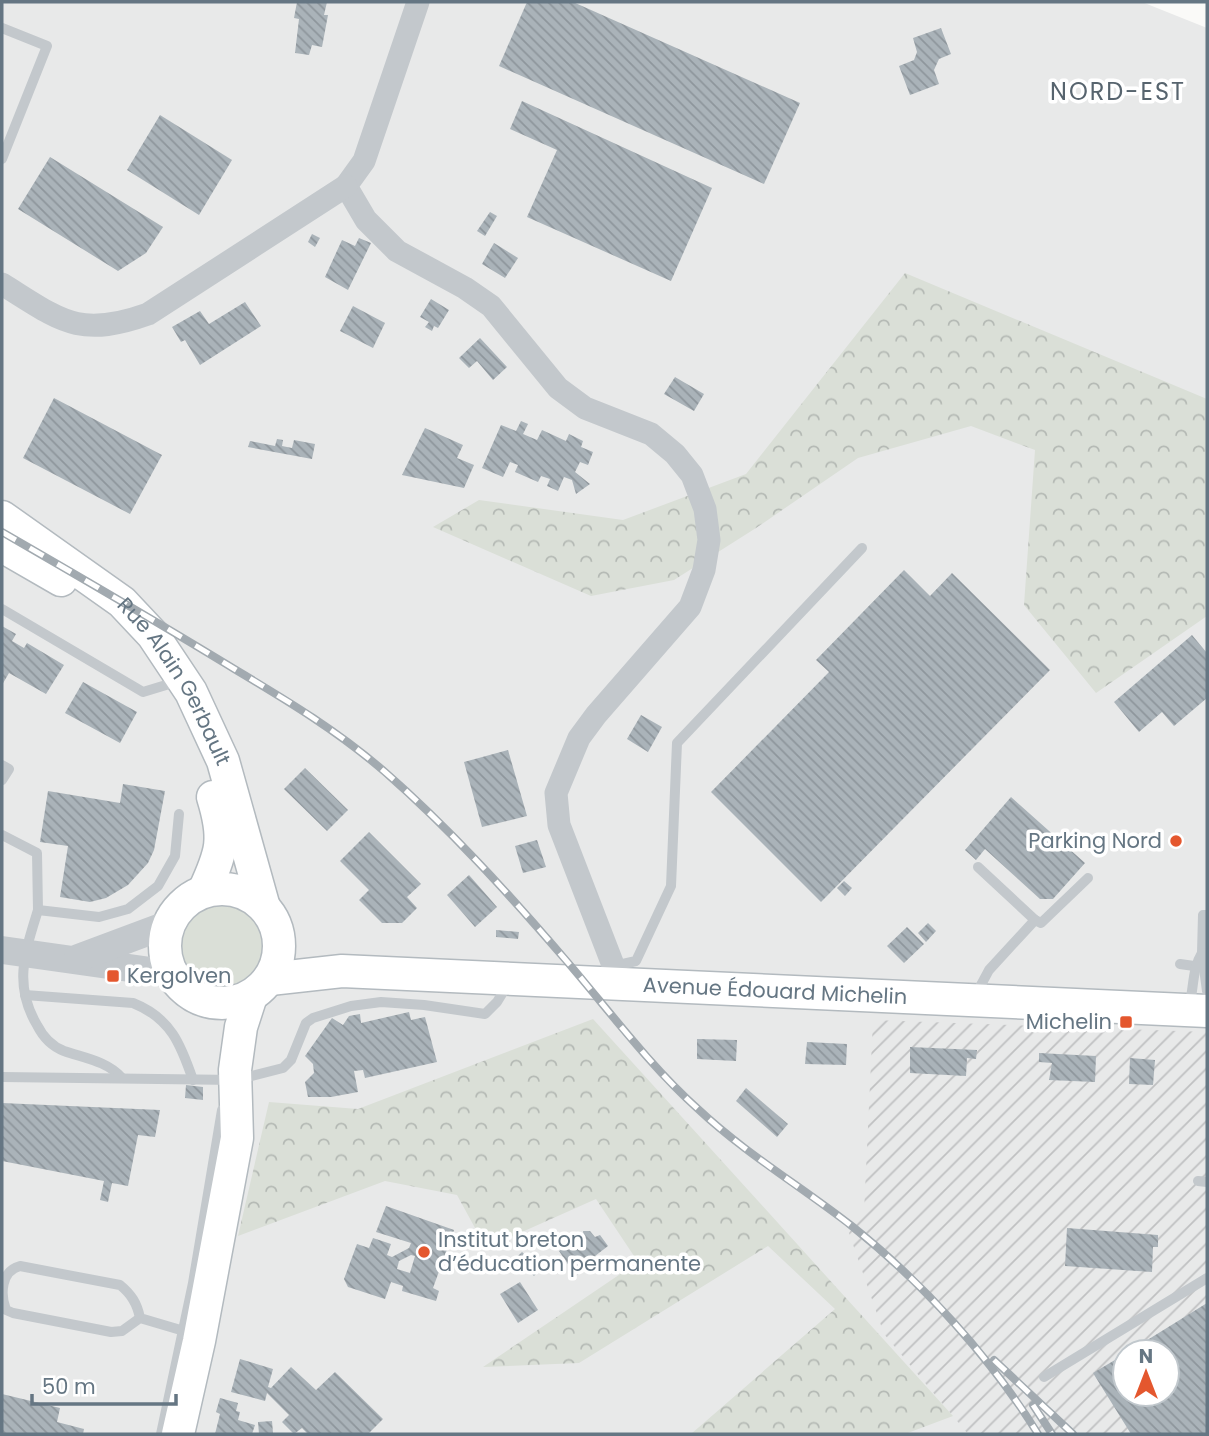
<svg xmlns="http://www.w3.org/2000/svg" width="1209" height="1436" font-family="Poppins,sans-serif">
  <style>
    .built { fill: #e8e9e9; fill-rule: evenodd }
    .industrial { fill: url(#industrial-furrows); fill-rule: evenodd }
    .green { fill: #dadfd7 }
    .forest { fill: url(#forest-crowns) }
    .building { fill: url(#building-back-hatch); fill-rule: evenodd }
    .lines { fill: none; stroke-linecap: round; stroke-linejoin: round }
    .secondary-casing { stroke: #b3babf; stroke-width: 35 }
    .service { stroke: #c3c8cc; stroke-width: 10 }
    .minor { stroke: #c3c8cc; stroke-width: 23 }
    .tertiary { stroke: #c3c8cc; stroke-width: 28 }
    .secondary { stroke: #fff; stroke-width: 32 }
    .rail-casing { stroke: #a2aab0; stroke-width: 8 }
    .rail { stroke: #fff; stroke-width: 5; stroke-dasharray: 16; stroke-linecap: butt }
    .poi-dot { fill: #e4572e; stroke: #fff; stroke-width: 2.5 }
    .labels { text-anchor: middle; stroke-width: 7; stroke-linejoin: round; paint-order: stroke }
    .street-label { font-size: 21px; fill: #657683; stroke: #fff }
    .poi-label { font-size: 21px; fill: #657683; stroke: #fff; text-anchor: end }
    .quarter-label { font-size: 24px; letter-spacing: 2px; fill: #57646e; stroke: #fff }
  </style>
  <defs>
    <pattern id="industrial-furrows" width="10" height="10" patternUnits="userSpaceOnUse" patternTransform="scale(1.75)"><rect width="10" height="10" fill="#e8e9e9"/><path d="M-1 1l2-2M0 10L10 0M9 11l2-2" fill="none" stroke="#c0c1c2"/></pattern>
    <pattern id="forest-crowns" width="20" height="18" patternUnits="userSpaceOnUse" patternTransform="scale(1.75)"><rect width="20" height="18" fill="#dadfd7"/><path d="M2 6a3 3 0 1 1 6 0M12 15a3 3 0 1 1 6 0" fill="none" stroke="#b4b9b4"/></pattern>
    <pattern id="building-back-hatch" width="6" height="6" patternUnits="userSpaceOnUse" patternTransform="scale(1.75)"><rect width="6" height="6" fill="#aab3b9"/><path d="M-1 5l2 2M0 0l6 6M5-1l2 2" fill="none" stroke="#8e969c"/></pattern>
  </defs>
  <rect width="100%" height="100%" fill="#fafaf8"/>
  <path class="built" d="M2,2h1140l65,26v1406h-1205zM1125,1352h42v42h-42z"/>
  <path class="industrial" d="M873,1020l334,12v402h-239l-84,-100 -35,-101 15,-21zM1125,1352h42v42h-42z"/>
  <circle class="green" cx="222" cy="945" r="41"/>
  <g class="forest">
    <polygon points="905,273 1207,399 1207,616 1096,693 1024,605 1035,450 971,426 858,458 756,528 674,580 591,596 433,527 479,500 623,520 746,474"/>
    <polygon points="593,1019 953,1416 905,1434 691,1434 835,1309 768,1246 579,1363 483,1367 638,1262 596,1199 486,1248 457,1195 385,1181 238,1236 269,1102 358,1109"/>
  </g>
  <g class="building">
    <polygon points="297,2 327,2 324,15 328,15 322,47 312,45 309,55 295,53 299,19 294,18"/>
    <polygon points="527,2 573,2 800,103 764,184 499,66"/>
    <polygon points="941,28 951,54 939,59 934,70 939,84 910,95 899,66 914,60 917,52 913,38"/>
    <polygon points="522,101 712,188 671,281 527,217 557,150 510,129"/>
    <polygon points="160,115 232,160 199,215 127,170"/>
    <polygon points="50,157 163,227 146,253 118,271 18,209"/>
    <polygon points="490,212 497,216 485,236 477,231"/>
    <polygon points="312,234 320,238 315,247 308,242"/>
    <polygon points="359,238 371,243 348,290 325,277 342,240 355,246"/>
    <polygon points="494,243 518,258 505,278 482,264"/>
    <polygon points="431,299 449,310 438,328 434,326 432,331 425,327 429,322 420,317"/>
    <polygon points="245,302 261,326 200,365 185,340 181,342 172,327 200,311 209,324"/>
    <polygon points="353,306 385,323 373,348 340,331"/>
    <polygon points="480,338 507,367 493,380 477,361 469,368 459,358"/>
    <polygon points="675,377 704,394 694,411 664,394"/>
    <polygon points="54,398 162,455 130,514 23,458"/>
    <polygon points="521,421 528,424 523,434 537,440 542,430 566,441 569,434 583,441 581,447 593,452 588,465 580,462 575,472 590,484 576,494 572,480 564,477 558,491 547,486 550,479 541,476 538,482 515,472 518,465 510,462 503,477 482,468 501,425 516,431"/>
    <polygon points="425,428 463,445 457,458 474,465 464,488 402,475"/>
    <polygon points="277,439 283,440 282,446 292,448 294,440 315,444 312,459 248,447 250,441 275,446"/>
    <polygon points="904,570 930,596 952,573 1050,670 821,902 711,792 829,672 816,660"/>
    <polygon points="2,626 16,634 12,641 24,648 27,643 64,665 46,694 9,673 2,685"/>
    <polygon points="1192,635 1207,653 1207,698 1174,726 1162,712 1139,732 1114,702"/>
    <polygon points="83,682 137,712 120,743 65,713"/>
    <polygon points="641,715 662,727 648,752 627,739"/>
    <polygon points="508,750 527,816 482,827 464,762"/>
    <polygon points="305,768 348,810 327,831 284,789"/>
    <polygon points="123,784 165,791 154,850 148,863 128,885 106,898 90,902 60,897 68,846 40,842 48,791 120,803"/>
    <polygon points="1011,797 1085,863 1053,899 1040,899 985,849 976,860 965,850"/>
    <polygon points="369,832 421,884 407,897 417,908 402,923 382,923 359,900 369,890 340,861"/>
    <polygon points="537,840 546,867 523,873 515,846"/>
    <polygon points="469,875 497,907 475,927 447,895"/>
    <polygon points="844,881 852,888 845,896 837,888"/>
    <polygon points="928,923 936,931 926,942 918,933"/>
    <polygon points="907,927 924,944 904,963 887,946"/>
    <polygon points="496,930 519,932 518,939 496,937"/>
    <polygon points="409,1012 411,1020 425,1017 437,1062 365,1078 363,1070 354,1071 358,1092 331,1097 308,1097 305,1082 314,1073 313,1064 305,1056 332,1018 343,1025 349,1016 360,1014 361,1023"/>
    <polygon points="697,1039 737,1040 736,1061 697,1059"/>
    <polygon points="807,1042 847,1044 846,1065 805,1064"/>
    <polygon points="910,1047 977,1050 976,1059 967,1058 966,1076 910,1073"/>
    <polygon points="1039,1053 1096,1056 1095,1082 1049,1080 1052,1063 1039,1062"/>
    <polygon points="1130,1058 1155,1060 1153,1085 1129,1084"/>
    <polygon points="186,1085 203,1087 203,1100 185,1098"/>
    <polygon points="746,1088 788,1124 777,1137 736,1101"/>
    <polygon points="2,1103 160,1110 155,1137 138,1135 128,1186 112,1183 108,1202 100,1200 104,1181 2,1161"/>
    <path d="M386,1206l68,24 -21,58 6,3 -3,10 -34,-10 1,-5 -12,-4 -6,17 -37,-12 -4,-8 13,-35 12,4 4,-10 18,6 -4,11 5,2 17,-9 2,-5 -35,-11zM411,1255l4,1 -5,17 -13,-4 2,-8z"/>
    <polygon points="1067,1228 1158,1235 1158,1247 1153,1247 1152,1272 1065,1266"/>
    <polygon points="583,1231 590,1231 595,1237 600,1235 608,1246 586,1263 590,1266 576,1276 559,1251 572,1242 574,1246 584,1238"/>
    <polygon points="522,1252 541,1269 534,1276 519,1262 517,1257"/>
    <polygon points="520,1282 538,1310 518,1323 500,1294"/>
    <polygon points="1207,1303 1207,1434 1131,1434 1093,1373 1125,1354 1125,1394 1167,1394 1167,1352 1128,1352"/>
    <polygon points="240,1359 273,1369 268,1387 271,1388 291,1367 316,1390 335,1372 383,1419 368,1434 308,1434 302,1428 294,1434 282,1422 289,1415 267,1393 265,1401 231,1392"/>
    <polygon points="2,1394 60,1408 57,1422 84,1429 83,1434 2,1434"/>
    <polygon points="220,1398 238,1403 236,1411 240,1412 238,1420 255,1425 252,1434 215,1434 220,1414 216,1412"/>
    <polygon points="272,1421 273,1433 259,1434 258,1422"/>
  </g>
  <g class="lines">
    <defs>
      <g id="secondary">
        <path id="s1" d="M2,517l120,85 31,33 38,57 32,69 40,143"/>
        <polyline points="2,546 61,580"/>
        <circle cx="222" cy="946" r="57"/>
        <path d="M204,891c18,-39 22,-52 9,-94"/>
        <path id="s2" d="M270,979l72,-8 865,40"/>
        <polyline points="178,1434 199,1341 237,1138 235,1070 241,1027 251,996"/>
      </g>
    </defs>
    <use href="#secondary" class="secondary-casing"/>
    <g class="service">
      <polyline points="2,28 47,46 2,159"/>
      <polyline points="2,609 143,692 166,685"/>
      <polyline points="2,765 9,769 2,780"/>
      <polyline points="2,835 37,853 38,910 99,917 128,909 158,886 175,856 179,814"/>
      <polyline points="978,867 1035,920"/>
      <path d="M38,910c-13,42 -25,75 -1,115 6,12 14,21 27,26 20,7 43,10 58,27"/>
      <polyline points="1207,915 1203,915 1202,953 1207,991"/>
      <polyline points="1180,964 1194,966"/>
      <polyline points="614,966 636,961 671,886 677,743 862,548"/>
      <path d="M25,995l108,8c38,15 48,42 60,77"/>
      <polyline points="975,996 989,970 1035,920 1041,923 1088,878"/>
      <path d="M1189,1007c5,-19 3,-38 13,-54"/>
      <polyline points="2,1077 236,1080 283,1068 291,1060 306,1023 313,1018 351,1006 381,1002 424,1005 485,1014 497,1002 508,984"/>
      <polyline points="1198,1181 1207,1182"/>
      <path d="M140,1318l-18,13 -11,1 -98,-19 -7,-3c-6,-16 -5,-39 14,-44l100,19c11,9 17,18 20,33l44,13"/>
      <polyline points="1044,1377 1207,1278"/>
      <polyline points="161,1434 193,1283 222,1110 226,1107"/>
    </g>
    <g class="minor">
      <polyline points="418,2 364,161 346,186 366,220 397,251 465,288 491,306 558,388 585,408 651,434 675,454 692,475 705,509 709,540 704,570 690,607 596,715 579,738 556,793 559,825 620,983"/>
      <path d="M2,284c58,36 76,55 146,30l198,-128"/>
    </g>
    <g class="tertiary">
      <polyline points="2,950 172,974"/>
      <polyline points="78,958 169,924"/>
    </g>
    <use href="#secondary" class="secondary"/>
    <defs>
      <g id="rail">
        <path d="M2,532c78,45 157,91 234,138 52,31 103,62 149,102 65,57 123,121 179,186 44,51 84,106 134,151 48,45 104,78 155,118 70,56 138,131 185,207"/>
        <polyline points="994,1360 1073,1434"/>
        <polyline points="1033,1405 1052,1434"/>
      </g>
    </defs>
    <use href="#rail" class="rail-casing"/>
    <use href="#rail" class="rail"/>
  </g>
  <g class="poi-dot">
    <circle cx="1176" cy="841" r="7"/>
    <rect x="106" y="969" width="14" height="14" rx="3.5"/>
    <rect x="1119" y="1015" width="14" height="14" rx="3.5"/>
    <circle cx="424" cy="1252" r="7"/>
  </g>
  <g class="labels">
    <g class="street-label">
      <text dy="7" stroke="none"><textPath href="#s1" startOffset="243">Rue Alain Gerbault</textPath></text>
      <text dy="7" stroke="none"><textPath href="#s2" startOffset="506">Avenue Édouard Michelin</textPath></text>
    </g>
    <g class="poi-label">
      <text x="1162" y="848">Parking Nord</text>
      <text x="127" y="983" text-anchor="start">Kergolven</text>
      <text x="1112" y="1029">Michelin</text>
      <text x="438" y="1247" text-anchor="start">Institut breton<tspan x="438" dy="24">d’éducation permanente</tspan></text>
    </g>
    <g class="quarter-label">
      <text x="1118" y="100">NORD-EST</text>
    </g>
  </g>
  <rect width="1209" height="1436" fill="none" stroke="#657683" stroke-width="7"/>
  <g transform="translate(1146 1373)"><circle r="33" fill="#ffffff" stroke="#c1c8cd" stroke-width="2"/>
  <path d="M0-5L12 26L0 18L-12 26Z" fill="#e4572e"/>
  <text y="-10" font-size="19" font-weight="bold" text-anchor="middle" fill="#657683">N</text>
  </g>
  <path d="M32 1394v10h144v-10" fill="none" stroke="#657683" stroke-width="3.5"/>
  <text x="42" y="1394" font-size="21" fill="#657683" stroke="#ffffff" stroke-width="5" paint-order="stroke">50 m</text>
</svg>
